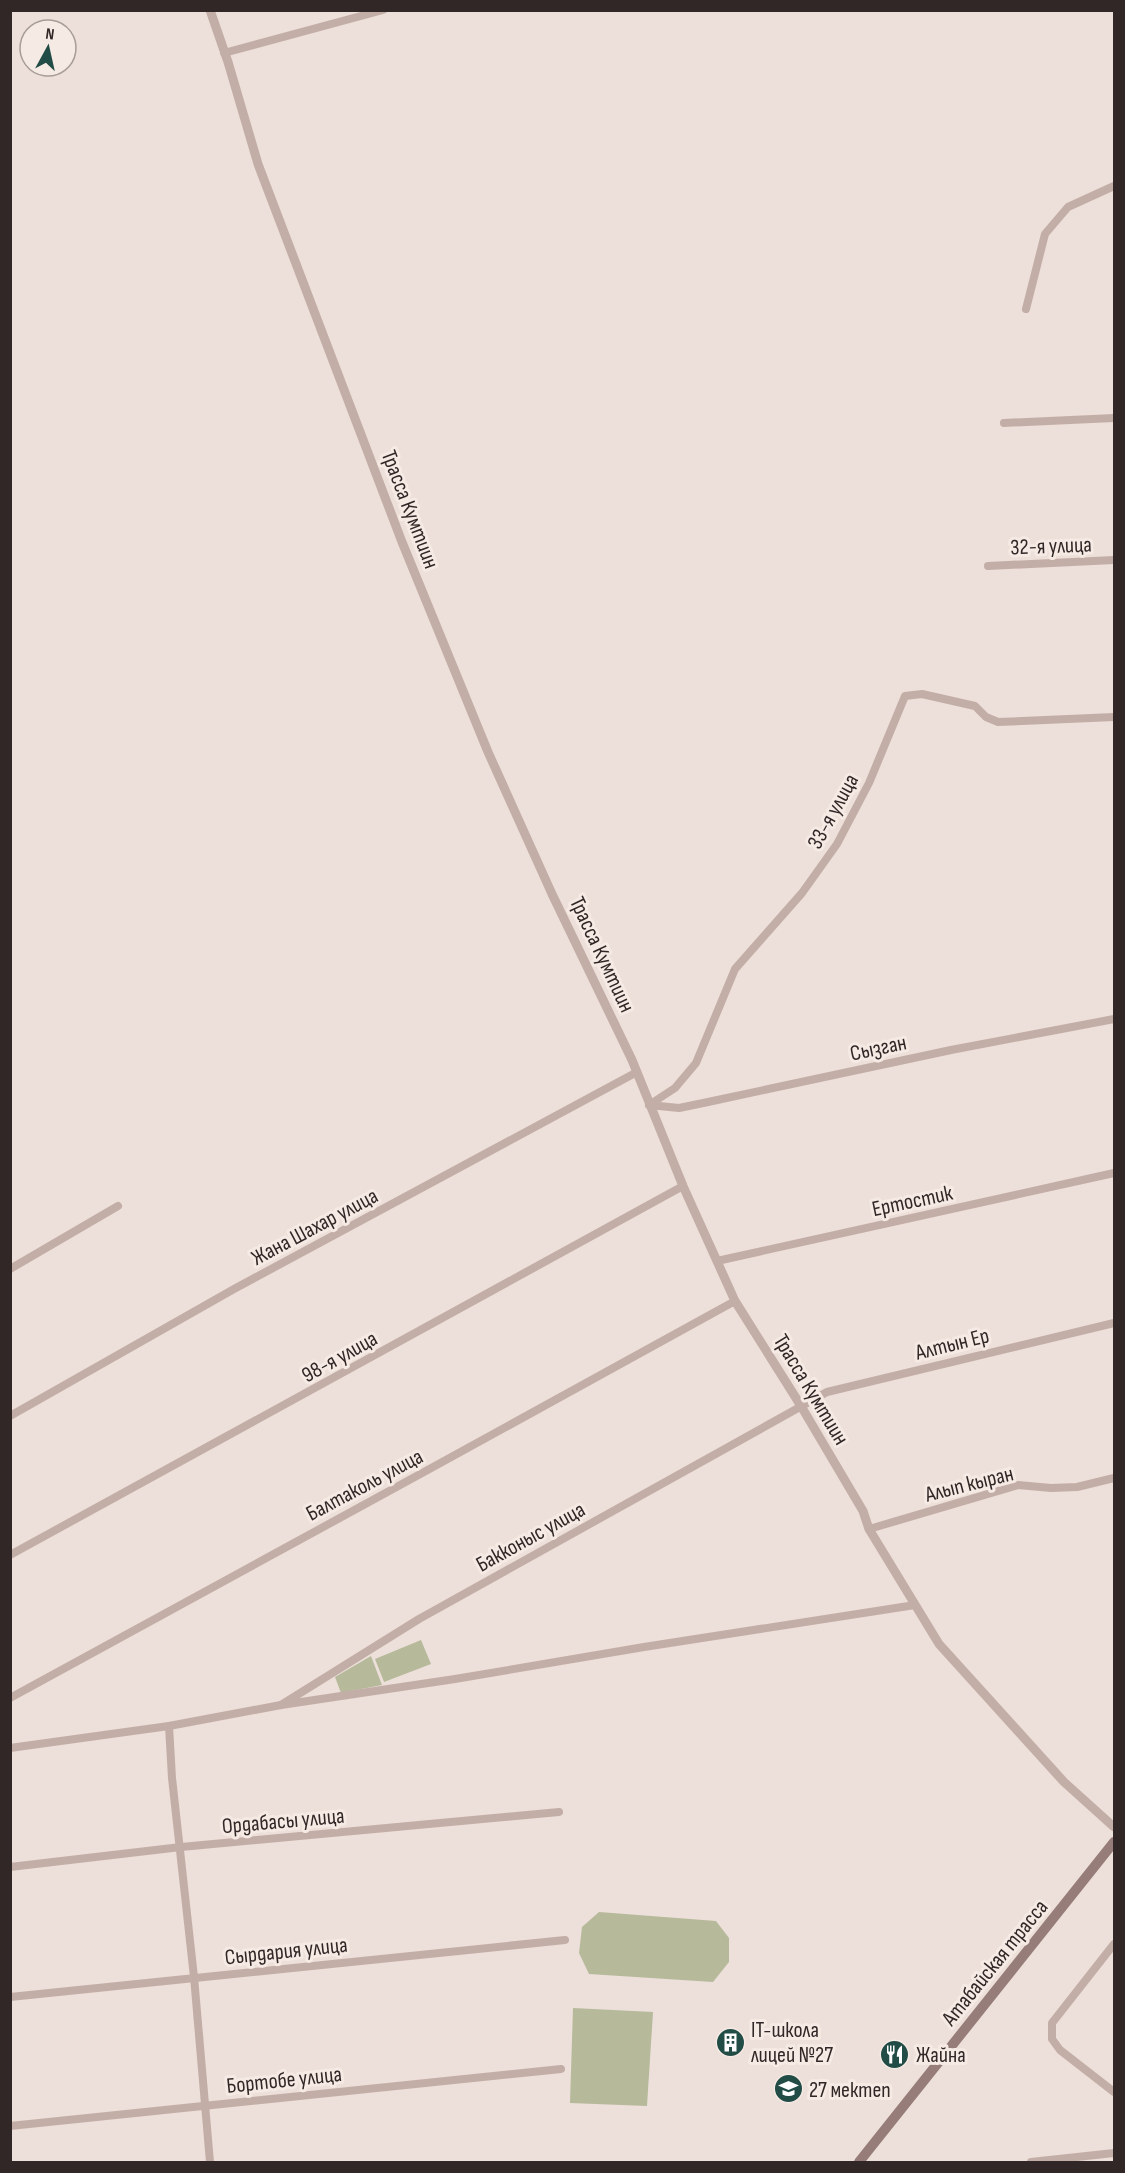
<svg xmlns="http://www.w3.org/2000/svg" width="1125" height="2173" font-family="'Sofia Sans Condensed',sans-serif">
  <style>
    .green { fill: #b6ba9b }
    .lines { fill: none; stroke-linecap: round; stroke-linejoin: round }
    .minor { stroke: #c3aea7; stroke-width: 8 }
    .tertiary { stroke: #c3aea7; stroke-width: 9 }
    .secondary { stroke: #967d79; stroke-width: 10 }
    .labels { text-anchor: middle; stroke-width: 6; stroke-linejoin: round; paint-order: stroke }
    .street-label { font-size: 22px; fill: #312726; stroke: #f6eae4 }
    .poi-label { font-size: 22px; fill: #312726; stroke: #f6eae4; text-anchor: start }
  </style>
  <rect width="100%" height="100%" fill="#eddfd9"/>
  <g class="green">
    <polygon points="421,1640 431,1664 384,1682 375,1659"/>
    <polygon points="371,1656 382,1685 341,1693 335,1677"/>
    <polygon points="599,1912 716,1921 729,1938 729,1962 713,1982 589,1974 579,1953 582,1927"/>
    <polygon points="573,2008 653,2012 647,2106 570,2103"/>
  </g>
  <g class="lines">
    <g class="minor">
      <polyline points="224,53 383,10"/>
      <polyline points="1026,309 1045,234 1068,207 1114,186"/>
      <polyline points="1004,423 1114,418"/>
      <polyline points="988,566 1114,560"/>
      <polyline points="649,1105 675,1088 696,1063 735,969 802,893 837,844 869,783 905,696 922,694 975,706 986,717 998,722 1114,717"/>
      <polyline points="649,1105 679,1108 708,1102 951,1050 1114,1019"/>
      <polyline points="717,1261 1114,1173"/>
      <polyline points="10,1269 118,1206"/>
      <polyline points="10,1416 234,1289 637,1072"/>
      <polyline points="869,1529 1018,1485 1051,1488 1077,1487 1114,1478"/>
      <polyline points="10,1555 683,1186"/>
      <path d="M10,1698c242,-133 484,-263 725,-397"/>
      <polyline points="281,1705 419,1619 827,1392 1114,1323"/>
      <polyline points="169,1726 172,1778 194,1977 210,2162"/>
      <polyline points="10,1748 169,1726 281,1705 455,1679 644,1647 915,1605"/>
      <polyline points="10,1867 181,1847 559,1812"/>
      <polyline points="1114,1944 1052,2023 1052,2039 1060,2050 1114,2092"/>
      <polyline points="10,1997 565,1940"/>
      <polyline points="10,2126 561,2069"/>
      <polyline points="1031,2162 1114,2153"/>
    </g>
    <polyline class="tertiary" points="210,10 228,62 258,164 402,542 488,752 552,894 632,1060 683,1186 735,1301 801,1406 863,1511 869,1529 939,1644 1064,1782 1114,1827"/>
    <polyline class="secondary" points="859,2162 1114,1842"/>
  </g>
  <defs>
    <symbol id="building-disc" viewBox="-11 -11 22 22"><circle r="9.5" fill="#224c46" stroke="#f6eae4"/><path d="M-4-6H4V6H1V3H-1V6H-4ZM-2.5-4.3h1.7v1.8h-1.7ZM.8-4.3h1.7v1.8H.8ZM-2.5-1h1.7V.8h-1.7ZM.8-1h1.7V.8H.8Z" fill="#fff"/></symbol>
    <symbol id="restaurant-disc" viewBox="-11 -11 22 22"><circle r="9.5" fill="#224c46" stroke="#f6eae4"/><path d="M-5-6h1v4h1v-4h1v4h1v-4h1v5L-1.5 .5V6h-2V.5L-5-1ZM5-6V6H3V1.5H1.5Q1.5-4 5-6Z" fill="#fff"/></symbol>
    <symbol id="school-disc" viewBox="-11 -11 22 22"><circle r="9.5" fill="#224c46" stroke="#f6eae4"/><path d="M0-5L7-2L0 1L-7-2ZM-4 1L0 2.5L4 1V4Q0 6-4 4Z" fill="#fff"/></symbol>
  </defs>
  <g fill-rule="evenodd">
    <use href="#building-disc" x="714" y="2026" width="33" height="33"/>
    <use href="#restaurant-disc" x="878" y="2038" width="33" height="33"/>
    <use href="#school-disc" x="772" y="2072" width="33" height="33"/>
  </g>
  <g class="labels">
    <g class="street-label">
      <text transform="translate(411 509) rotate(69)" y="8">Трасса Кумтиин</text>
      <text transform="translate(1051 545) rotate(-2)" y="8">32-я улица</text>
      <text transform="translate(832 811) rotate(-61)" y="8">33-я улица</text>
      <text transform="translate(603 954) rotate(65)" y="8">Трасса Кумтиин</text>
      <text transform="translate(878 1047) rotate(-12)" y="8">Сызган</text>
      <text transform="translate(912 1200) rotate(-12)" y="8">Ертостик</text>
      <text transform="translate(314 1226) rotate(-28)" y="8">Жана Шахар улица</text>
      <text transform="translate(952 1343) rotate(-14)" y="8">Алтын Ер</text>
      <text transform="translate(339 1356) rotate(-29)" y="8">98-я улица</text>
      <text transform="translate(812 1389) rotate(59)" y="8">Трасса Кумтиин</text>
      <text transform="translate(969 1483) rotate(-14)" y="8">Алып кыран</text>
      <text transform="translate(364 1484) rotate(-28)" y="8">Балтаколь улица</text>
      <text transform="translate(530 1536) rotate(-29)" y="8">Бакконыс улица</text>
      <text transform="translate(283 1820) rotate(-5)" y="8">Ордабасы улица</text>
      <text transform="translate(286 1950) rotate(-6)" y="8">Сырдария улица</text>
      <text transform="translate(994 1962) rotate(-51)" y="8">Атабайская трасса</text>
      <text transform="translate(284 2079) rotate(-6)" y="8">Бортобе улица</text>
    </g>
    <g class="poi-label">
      <text x="751" y="2037">IT-школа<tspan x="751" dy="25">лицей №27</tspan></text>
      <text x="916" y="2062">Жайна</text>
      <text x="809" y="2097">27 мектеп</text>
    </g>
  </g>
  <rect width="1125" height="2173" fill="none" stroke="#312726" stroke-width="24"/>
  <g transform="translate(48 48) rotate(8)"><circle r="28" fill="#f6eae4" stroke="#a79c98" stroke-width="1.5"/>
  <path d="M0-4.5L10 22L0 15L-10 22Z" fill="#224c46"/>
  <text y="-9" font-size="16" font-weight="bold" text-anchor="middle" fill="#312726">N</text>
  </g>
</svg>
